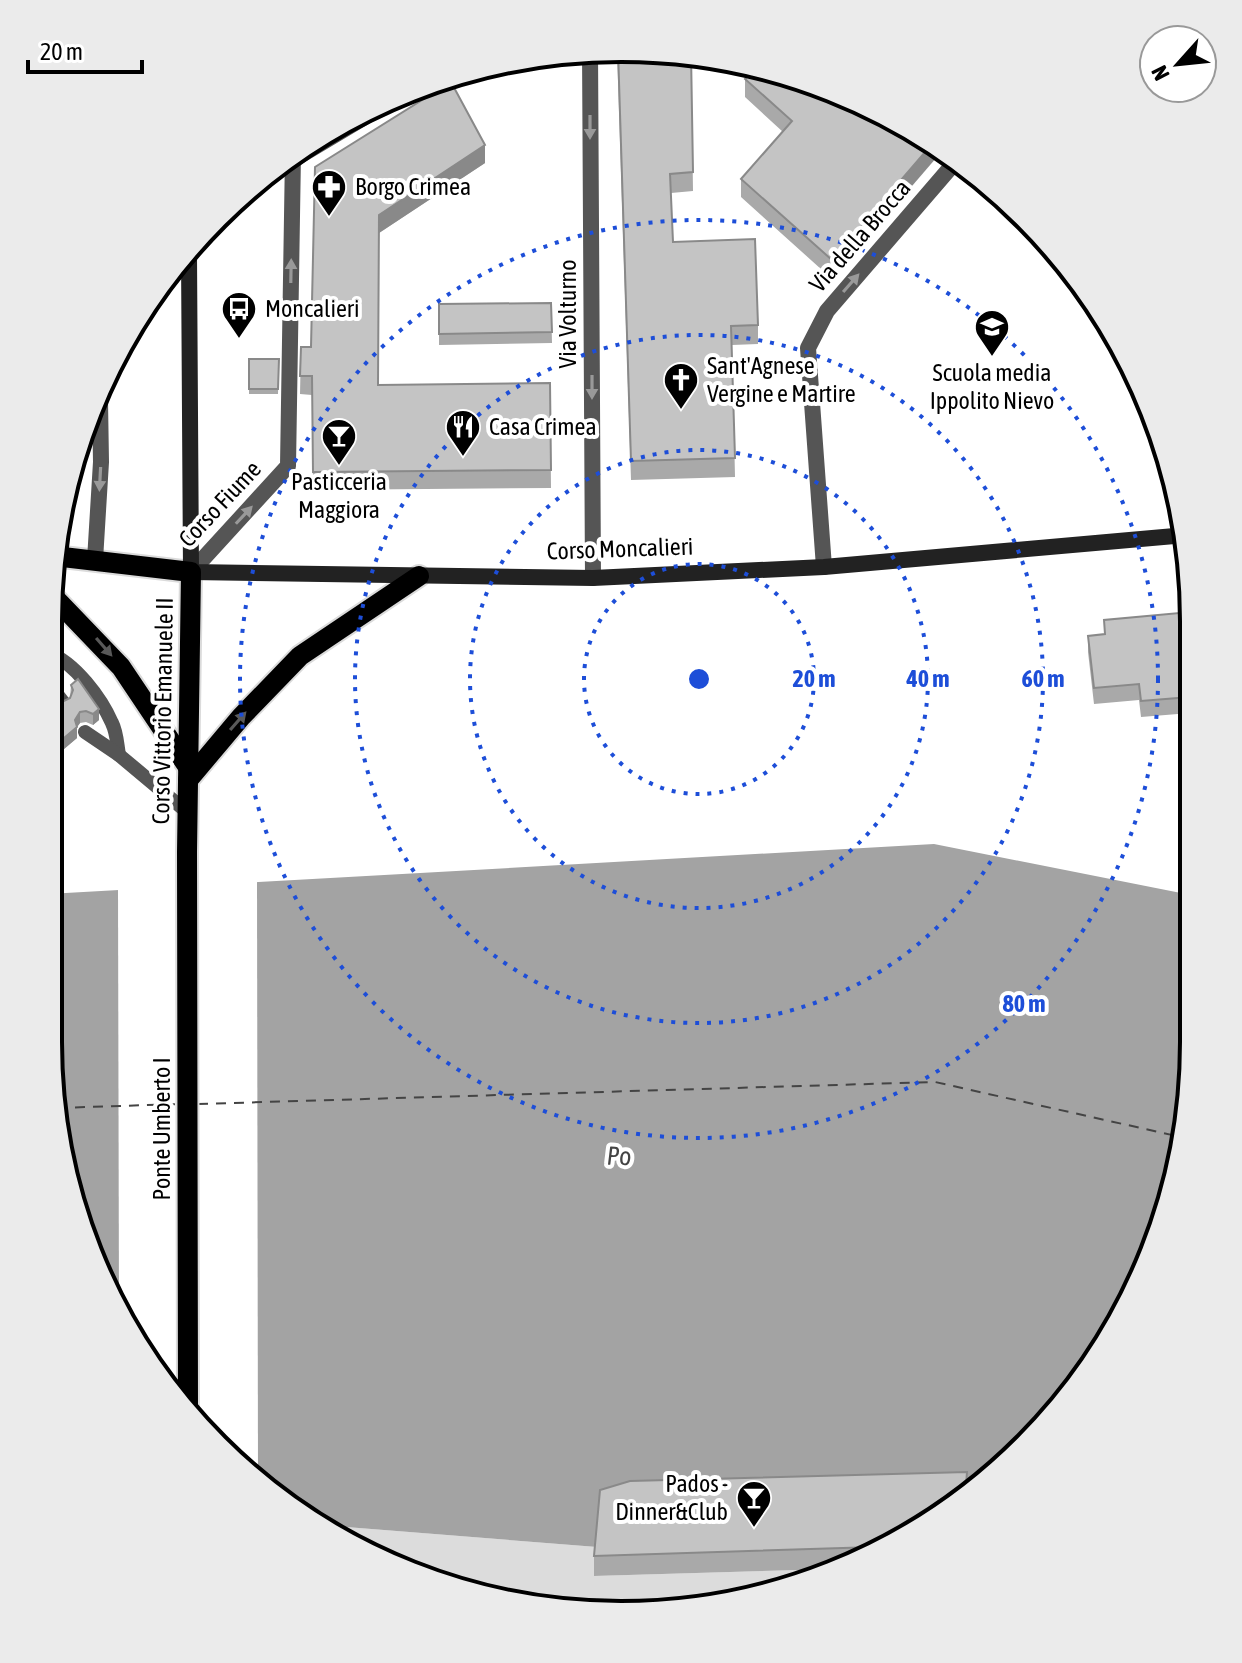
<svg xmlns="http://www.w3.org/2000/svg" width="1242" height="1663" font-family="'Asap Condensed',sans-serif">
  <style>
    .green { fill: #dcdcdc }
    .water { fill: #a3a3a3 }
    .pier { fill: #fff }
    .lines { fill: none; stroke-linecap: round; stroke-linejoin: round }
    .ferry { stroke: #444; stroke-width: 2; stroke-dasharray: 10 8; stroke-linecap: butt }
    .primary-casing { stroke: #dbdbdb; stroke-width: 24 }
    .lane { stroke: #555; stroke-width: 14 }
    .street { stroke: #555; stroke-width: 16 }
    .secondary { stroke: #222; stroke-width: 16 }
    .primary { stroke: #000; stroke-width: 20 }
    .wall { fill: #a9a9a9 }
    .shaded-wall { fill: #898989 }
    .building { fill: #c4c4c4; stroke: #898989; stroke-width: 2 }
    .oneway { fill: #999 }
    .oneway2 { fill: #595959 }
    .ring { fill: none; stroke: #1d4ed8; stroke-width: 4; stroke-dasharray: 4 8 }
    .labels { text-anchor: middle; stroke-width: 8; stroke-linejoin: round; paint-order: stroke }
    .poi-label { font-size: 24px; fill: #000; stroke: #fff; text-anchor: start }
    .street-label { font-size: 24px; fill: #000; stroke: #fff }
    .water-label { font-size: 26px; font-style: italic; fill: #444; stroke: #fff }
    .rim { fill: none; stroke: #000; stroke-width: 4 }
    .centre { fill: #1d4ed8; stroke: #fff; stroke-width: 4 }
    .ring-label { font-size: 24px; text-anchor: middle; font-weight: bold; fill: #1d4ed8; stroke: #fff; stroke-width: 8; stroke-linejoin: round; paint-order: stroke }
  </style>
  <rect width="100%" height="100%" fill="#fff"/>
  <polygon class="green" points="321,1525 597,1547 594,1576 835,1569 806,1584 659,1614 509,1604 367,1556"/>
  <polygon class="water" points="934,844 1191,895 1193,1080 1164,1226 1117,1328 1052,1420 981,1486 967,1492 597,1547 321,1525 243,1472 125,1329 68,1191 48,1042 48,894"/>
  <polygon class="pier" points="257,878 258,1483 243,1472 125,1329 119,1314 118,886"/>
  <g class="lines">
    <g class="ferry">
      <polyline points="198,1104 935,1082 1181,1137"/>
      <polyline points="57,1108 179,1104"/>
    </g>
    <defs>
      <g id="primary">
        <polyline points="54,556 191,572 187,852 188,1406"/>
        <polyline points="49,592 121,667 188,767"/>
        <polyline points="188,780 241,717 300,656 419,576"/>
      </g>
    </defs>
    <use href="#primary" class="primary-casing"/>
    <g class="lane">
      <path d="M49,653c26,10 52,45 63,70 5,10 5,21 7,32"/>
      <polyline points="49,684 63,702"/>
      <polyline points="85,732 119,755 187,812"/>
    </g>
    <g class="street">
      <polyline points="590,49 593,578"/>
      <polyline points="267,172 293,160 407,92"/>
      <polyline points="95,560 101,462 100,401"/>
      <polyline points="824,567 808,348 827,311 957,160"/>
      <polyline points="191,572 288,466 293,154"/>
    </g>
    <polyline class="secondary" points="189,255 191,572 593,578 824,567 1186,535"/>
    <use href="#primary" class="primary"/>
  </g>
  <g class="wall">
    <polygon points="617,50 691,53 693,191 671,193 673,242 758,325 758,344 732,345 735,477 631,480"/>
    <polygon points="745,79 908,125 832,279 741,197 741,179 783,132 745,97"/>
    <polygon points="485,163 379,233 378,385 550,383 551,488 313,490 312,395 300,394 301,347 311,347 315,167"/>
    <polygon points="551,303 552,343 439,345 439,304"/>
    <polygon points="249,359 279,359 278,394 249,394"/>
    <polygon points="1190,612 1190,713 1141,717 1139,700 1094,704 1088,652 1088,636 1104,635 1104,620"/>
    <polygon points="71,685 99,720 93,725 86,722 80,723 77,727 77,738 51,760 49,758 49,703 64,701 70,698"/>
    <polygon points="966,1499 835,1569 594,1576 594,1556"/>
  </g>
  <g class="shaded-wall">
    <polygon points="933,143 943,150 832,279 832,260"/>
    <polygon points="485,145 485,163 379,233 379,215"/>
    <polygon points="99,709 99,720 93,725 93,714"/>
    <polygon points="80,712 80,723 77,727 77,738 51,760 51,749"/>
  </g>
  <g class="building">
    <polygon points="618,50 691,53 693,172 670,174 673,242 755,239 758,325 731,326 735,458 631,461"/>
    <polygon points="756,67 806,79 908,125 933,143 832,260 741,179 792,121 745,79"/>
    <polygon points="451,82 485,145 379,215 378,385 550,383 551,470 313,472 312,376 300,376 301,347 311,347 315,167"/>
    <polygon points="551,303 552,332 439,334 439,304"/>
    <polygon points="249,359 279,359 278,389 249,389"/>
    <polygon points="1190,612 1190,697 1141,701 1139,684 1094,688 1088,636 1105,634 1104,620"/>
    <polygon points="78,679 99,709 93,714 86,711 80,712 75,720 77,727 51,749 49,747 49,703 55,698 64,701 70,698 73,690 71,685"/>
    <polygon points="967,1472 965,1499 875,1547 594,1556 600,1490 630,1481"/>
  </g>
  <defs><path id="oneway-solid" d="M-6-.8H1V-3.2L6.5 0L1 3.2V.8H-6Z" transform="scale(2)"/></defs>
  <g class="oneway">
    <use href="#oneway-solid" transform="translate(590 127) rotate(90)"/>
    <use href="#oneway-solid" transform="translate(291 271) rotate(-89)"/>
    <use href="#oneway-solid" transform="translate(851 283) rotate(-49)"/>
    <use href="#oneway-solid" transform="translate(592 387) rotate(90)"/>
    <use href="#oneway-solid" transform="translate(100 479) rotate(93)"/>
    <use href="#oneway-solid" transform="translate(244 515) rotate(-47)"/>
  </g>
  <g class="oneway2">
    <use href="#oneway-solid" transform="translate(104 647) rotate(49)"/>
    <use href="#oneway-solid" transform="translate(238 721) rotate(-49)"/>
  </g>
  <g class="ring">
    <circle cx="699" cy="679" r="115"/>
    <circle cx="699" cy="679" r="229"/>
    <circle cx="699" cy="679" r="344"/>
    <circle cx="699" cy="679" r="459"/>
  </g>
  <defs>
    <symbol id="pharmacy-pin" viewBox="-11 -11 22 30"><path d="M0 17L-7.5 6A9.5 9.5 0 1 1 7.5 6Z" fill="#000" stroke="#fff"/><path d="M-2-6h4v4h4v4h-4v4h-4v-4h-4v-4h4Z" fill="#fff"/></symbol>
    <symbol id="bus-pin" viewBox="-11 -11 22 30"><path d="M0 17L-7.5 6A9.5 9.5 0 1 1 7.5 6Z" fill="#000" stroke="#fff"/><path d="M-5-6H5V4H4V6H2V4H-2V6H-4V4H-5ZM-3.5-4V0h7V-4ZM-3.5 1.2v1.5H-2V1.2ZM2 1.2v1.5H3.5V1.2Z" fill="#fff"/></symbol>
    <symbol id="school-pin" viewBox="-11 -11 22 30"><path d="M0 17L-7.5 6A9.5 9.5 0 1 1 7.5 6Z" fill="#000" stroke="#fff"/><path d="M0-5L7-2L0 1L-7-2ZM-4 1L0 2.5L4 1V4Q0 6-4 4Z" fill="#fff"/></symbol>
    <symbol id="church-pin" viewBox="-11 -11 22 30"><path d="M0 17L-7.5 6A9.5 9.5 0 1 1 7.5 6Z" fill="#000" stroke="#fff"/><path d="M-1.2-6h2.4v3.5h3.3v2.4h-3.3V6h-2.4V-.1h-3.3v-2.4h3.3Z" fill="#fff"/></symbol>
    <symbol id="restaurant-pin" viewBox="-11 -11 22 30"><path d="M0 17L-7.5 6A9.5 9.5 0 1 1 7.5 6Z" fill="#000" stroke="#fff"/><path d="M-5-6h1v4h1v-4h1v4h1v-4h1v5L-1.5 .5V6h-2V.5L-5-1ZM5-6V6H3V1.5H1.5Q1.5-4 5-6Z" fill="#fff"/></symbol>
    <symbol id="bar-pin" viewBox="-11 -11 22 30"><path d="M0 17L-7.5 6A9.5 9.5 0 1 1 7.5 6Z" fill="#000" stroke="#fff"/><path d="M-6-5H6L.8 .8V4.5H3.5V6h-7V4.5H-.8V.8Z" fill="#fff"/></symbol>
  </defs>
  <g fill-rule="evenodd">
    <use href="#pharmacy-pin" x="309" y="167" width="40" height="54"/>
    <use href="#bus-pin" x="219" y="289" width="40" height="54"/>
    <use href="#school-pin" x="972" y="307" width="40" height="54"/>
    <use href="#church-pin" x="661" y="360" width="40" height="54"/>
    <use href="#restaurant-pin" x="443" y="407" width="40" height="54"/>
    <use href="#bar-pin" x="319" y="416" width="40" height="54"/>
    <use href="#bar-pin" x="734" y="1478" width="40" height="54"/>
  </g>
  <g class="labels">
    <g class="poi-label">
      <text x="355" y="195">Borgo Crimea</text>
      <text x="265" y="317">Moncalieri</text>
      <text x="707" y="374">Sant'Agnese<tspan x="707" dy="28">Vergine e Martire</tspan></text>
      <text x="992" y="381" text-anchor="middle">Scuola media<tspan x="992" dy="28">Ippolito Nievo</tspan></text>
      <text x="489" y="435">Casa Crimea</text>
      <text x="339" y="490" text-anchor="middle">Pasticceria<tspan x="339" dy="28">Maggiora</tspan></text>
      <text x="728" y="1492" text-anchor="end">Pados -<tspan x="728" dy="28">Dinner&amp;Club</tspan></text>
    </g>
    <g class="street-label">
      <text transform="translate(860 236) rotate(-49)" y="8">Via della Brocca</text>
      <text transform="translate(568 314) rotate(-90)" y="8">Via Volturno</text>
      <text transform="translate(220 504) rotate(-47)" y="8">Corso Fiume</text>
      <text transform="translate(620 549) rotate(-2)" y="8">Corso Moncalieri</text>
      <text transform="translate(163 711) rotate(-89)" y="8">Corso Vittorio Emanuele II</text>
      <text transform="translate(162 1129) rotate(-90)" y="8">Ponte Umberto I</text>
    </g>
    <g class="water-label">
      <text transform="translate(619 1156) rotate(1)" y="9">Po</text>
    </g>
  </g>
  <path d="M0 0H1242V1663H0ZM621 62H621A559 559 0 0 1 1180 621V1042A559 559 0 0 1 621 1601H621A559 559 0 0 1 62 1042V621A559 559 0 0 1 621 62Z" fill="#ebebeb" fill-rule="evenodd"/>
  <path class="rim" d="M621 62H621A559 559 0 0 1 1180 621V1042A559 559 0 0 1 621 1601H621A559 559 0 0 1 62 1042V621A559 559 0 0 1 621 62Z"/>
  <circle cx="699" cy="679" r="12" class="centre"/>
  <g class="ring-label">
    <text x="814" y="687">20 m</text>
    <text x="928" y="687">40 m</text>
    <text x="1043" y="687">60 m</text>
    <text x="1024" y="1012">80 m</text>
  </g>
  <g transform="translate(1178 64) rotate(243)"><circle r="38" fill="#ffffff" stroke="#999999" stroke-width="2"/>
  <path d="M0-6L14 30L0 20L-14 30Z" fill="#000000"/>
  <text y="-12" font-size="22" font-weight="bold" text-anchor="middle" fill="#000000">N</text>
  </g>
  <path d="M28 60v12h114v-12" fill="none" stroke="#000000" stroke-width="4"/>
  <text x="40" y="60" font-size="24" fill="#000000" stroke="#ffffff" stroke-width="6" paint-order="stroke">20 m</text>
</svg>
